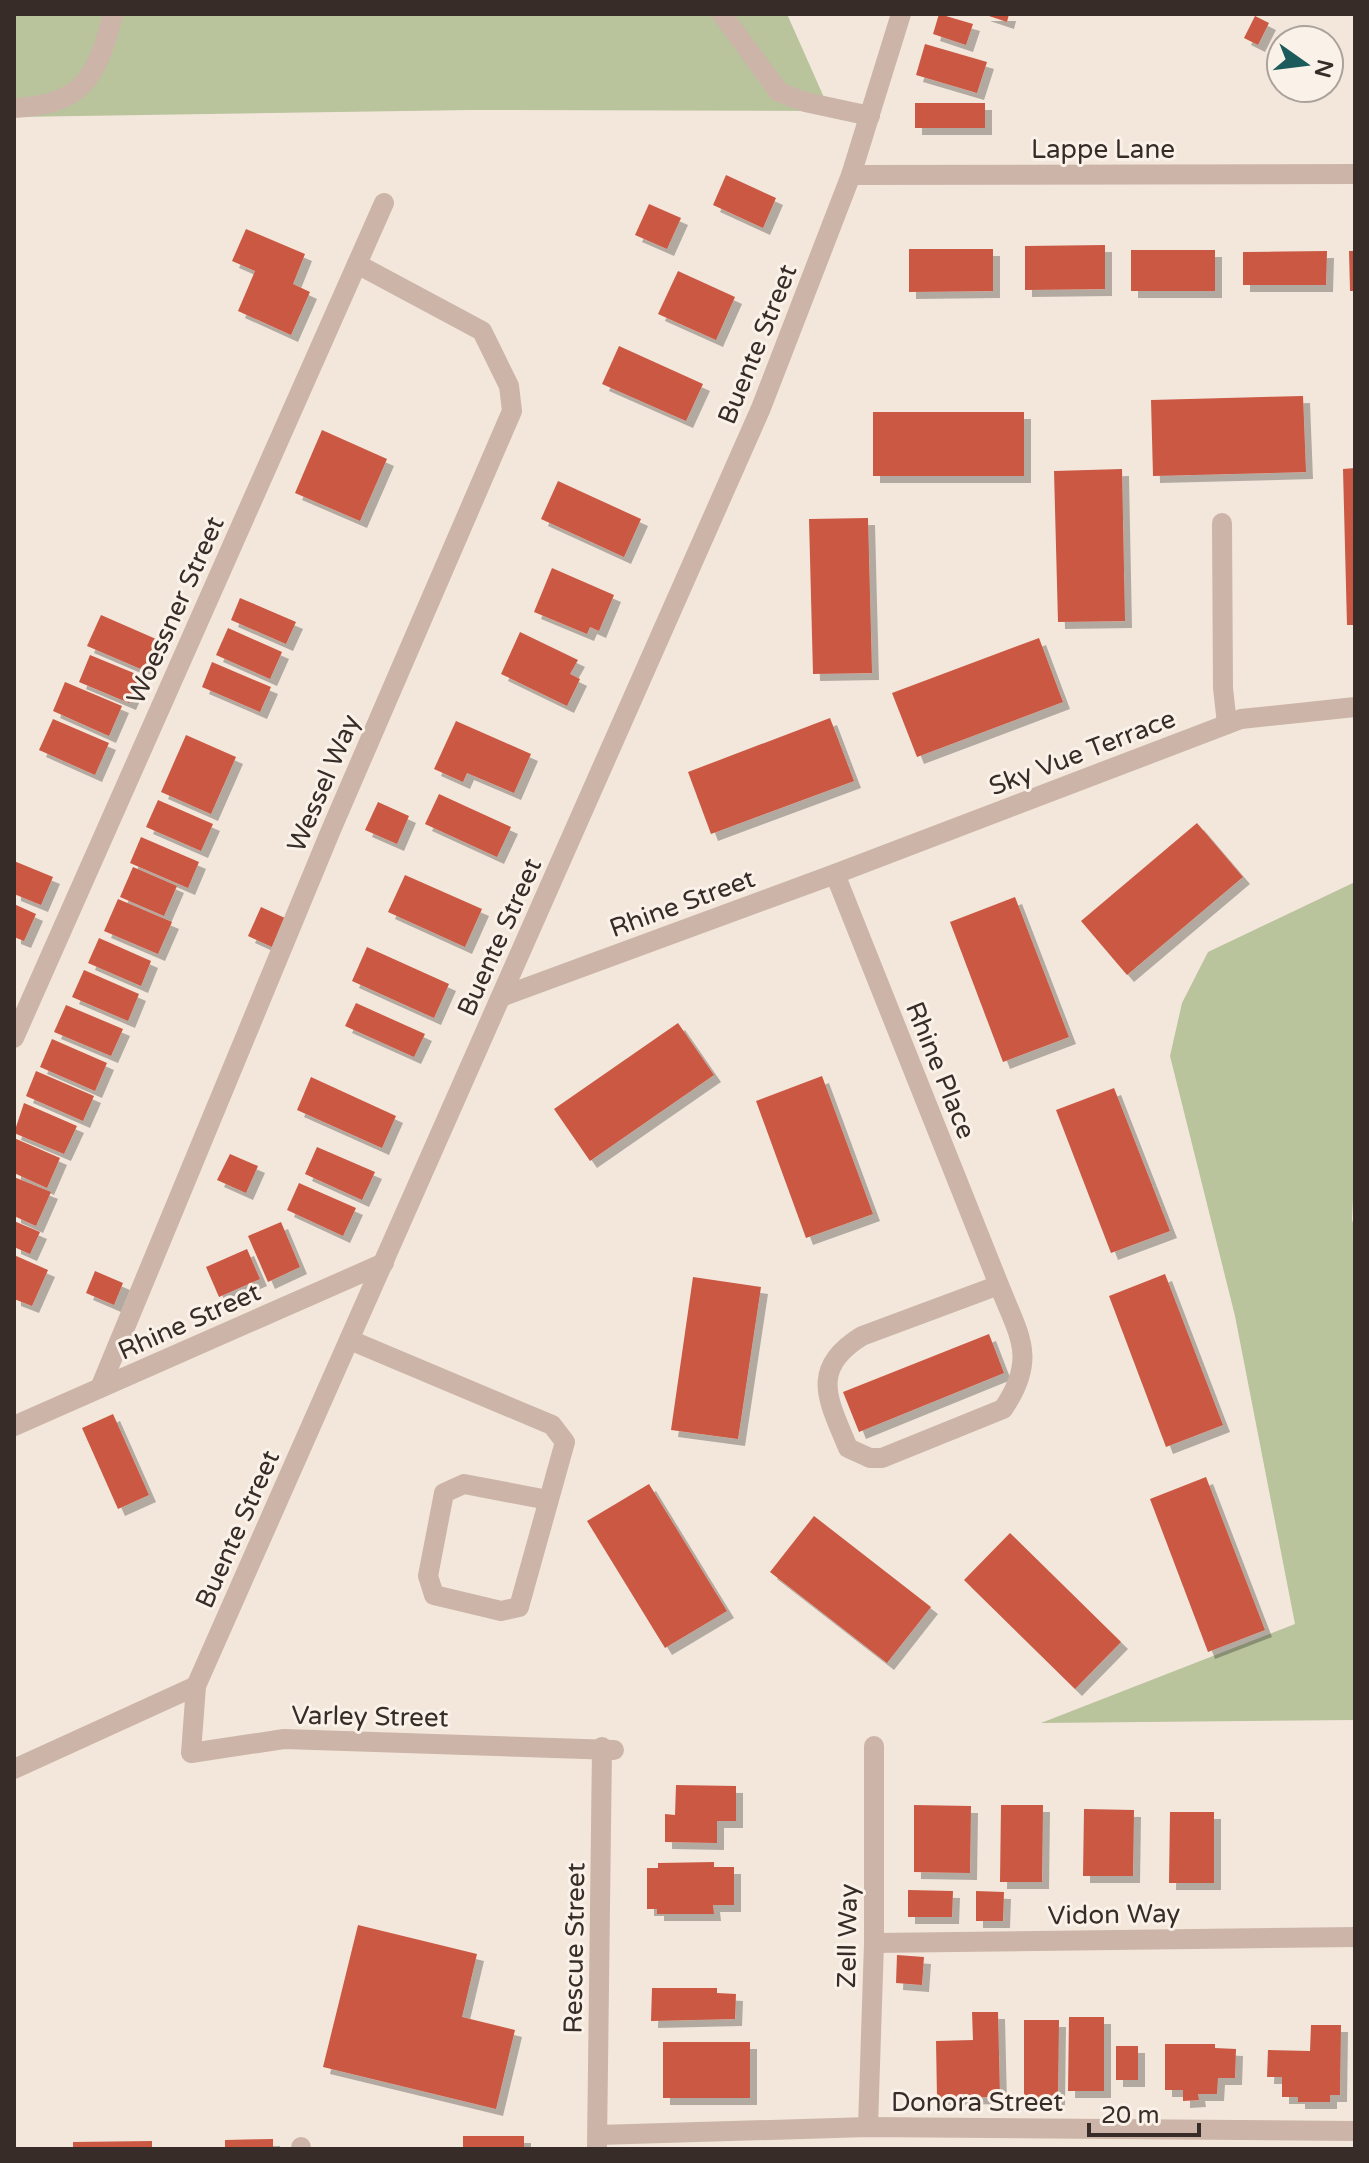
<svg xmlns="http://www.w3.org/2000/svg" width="1369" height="2163" font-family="'Varela Round',sans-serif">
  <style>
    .green { fill: #b9c39c }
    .building { fill: #ca5943; filter: url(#shadow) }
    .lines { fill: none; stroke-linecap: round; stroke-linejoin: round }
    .service { stroke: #ccb5a8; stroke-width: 20 }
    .minor { stroke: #ccb5a8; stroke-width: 20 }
    .labels { text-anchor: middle; stroke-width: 6; stroke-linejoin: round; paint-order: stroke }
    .street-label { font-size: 26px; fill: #382c28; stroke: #faf1e9 }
  </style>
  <defs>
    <filter id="shadow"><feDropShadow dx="7" dy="7" stdDeviation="0" flood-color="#0004"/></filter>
  </defs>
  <rect width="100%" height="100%" fill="#f3e7dc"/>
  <g class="green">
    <polygon points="14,14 787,14 830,111 470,110 14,117"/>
    <polygon points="1355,882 1355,1157 1352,1219 1355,1232 1355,1720 1041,1723 1295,1624 1235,1316 1170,1056 1182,1003 1208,952"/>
  </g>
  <g class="building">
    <polygon points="939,14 973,24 966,45 933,34"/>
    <polygon points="983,14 1009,14 1007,22"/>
    <polygon points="1255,16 1269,23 1258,45 1244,38"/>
    <polygon points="925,44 987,62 977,93 916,75"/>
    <rect x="915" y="103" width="70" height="25"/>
    <polygon points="726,175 776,198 763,228 713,205"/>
    <polygon points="649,204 681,218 667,249 635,235"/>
    <polygon points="246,229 305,254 293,284 310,292 291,335 238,311 255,271 232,261"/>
    <polygon points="1105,245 1105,289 1025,290 1025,246"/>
    <polygon points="909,249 993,249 993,291 909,292"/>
    <rect x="1131" y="250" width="84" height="41"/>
    <polygon points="1327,251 1326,285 1243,285 1243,252"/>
    <polygon points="1349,251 1355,251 1355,291 1350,291"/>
    <polygon points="678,271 735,297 716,340 658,314"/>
    <polygon points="619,346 703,384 686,421 602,384"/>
    <polygon points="1303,396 1306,472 1153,476 1151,400"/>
    <rect x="873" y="412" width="151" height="64"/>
    <polygon points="322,430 387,459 360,521 295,493"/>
    <polygon points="1355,468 1355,625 1347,625 1343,469"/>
    <polygon points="1122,469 1125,621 1058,622 1054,471"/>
    <polygon points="558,481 641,519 624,557 541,519"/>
    <polygon points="868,518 872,673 813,674 809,519"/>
    <polygon points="552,568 614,595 599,631 590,627 587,634 534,612"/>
    <polygon points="240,598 296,622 286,644 231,620"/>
    <polygon points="101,615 156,639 143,670 87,646"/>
    <polygon points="228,628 282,652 270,679 216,655"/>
    <polygon points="520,632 578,660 570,674 580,679 567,706 501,674"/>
    <polygon points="1039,638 1063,702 917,757 892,693"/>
    <polygon points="90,655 141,676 129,703 79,682"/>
    <polygon points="212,662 271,687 260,712 202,687"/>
    <polygon points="65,682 122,706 109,736 53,711"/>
    <polygon points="830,718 854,781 711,834 688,772"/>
    <polygon points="53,719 109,743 95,775 39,750"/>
    <polygon points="456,721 531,754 514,793 467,773 463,782 434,769"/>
    <polygon points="186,735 236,757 211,814 161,792"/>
    <polygon points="439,794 511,827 497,857 425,824"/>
    <polygon points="158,800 213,824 201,851 146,827"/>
    <polygon points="378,802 409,816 397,844 365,830"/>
    <polygon points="1197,823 1243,877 1127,975 1081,921"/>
    <polygon points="141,837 199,862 188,888 130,863"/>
    <polygon points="14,861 53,877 41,905 14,894"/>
    <polygon points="133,867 177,886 164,916 120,897"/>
    <polygon points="405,875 482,909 465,947 388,912"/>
    <polygon points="1015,897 1069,1037 1003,1062 950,922"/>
    <polygon points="118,899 172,922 158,954 104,931"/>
    <polygon points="14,904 36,914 24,941 14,937"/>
    <polygon points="261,907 285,918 272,947 248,936"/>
    <polygon points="99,938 151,961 141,986 88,963"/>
    <polygon points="367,947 449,984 434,1018 352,981"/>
    <polygon points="84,970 139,994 128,1021 72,997"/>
    <polygon points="356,1003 425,1034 414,1057 345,1026"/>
    <polygon points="66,1005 123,1029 111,1056 54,1032"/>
    <polygon points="678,1023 714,1075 590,1161 554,1109"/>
    <polygon points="52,1039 107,1063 95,1091 40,1067"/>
    <polygon points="36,1071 94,1096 83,1121 26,1096"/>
    <polygon points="822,1076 873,1214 806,1238 756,1101"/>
    <polygon points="311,1077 396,1116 382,1148 297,1110"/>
    <polygon points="1114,1088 1170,1231 1111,1253 1056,1110"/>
    <polygon points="24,1103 77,1126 64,1154 14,1133"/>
    <polygon points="14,1138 60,1158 47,1188 14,1173"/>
    <polygon points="317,1147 375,1172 362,1200 305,1174"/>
    <polygon points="230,1154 258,1166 246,1193 217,1180"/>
    <polygon points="14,1177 51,1192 36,1226 14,1216"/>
    <polygon points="299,1183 356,1208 343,1236 287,1210"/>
    <polygon points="14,1221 40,1232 30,1254 14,1247"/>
    <polygon points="281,1222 300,1267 268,1282 248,1236"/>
    <polygon points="247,1249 260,1279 219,1297 206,1267"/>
    <polygon points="14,1255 48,1270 32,1306 14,1299"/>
    <polygon points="95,1271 123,1283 114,1305 86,1293"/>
    <polygon points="1165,1274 1223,1425 1166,1447 1109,1296"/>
    <polygon points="693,1277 761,1287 738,1439 671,1430"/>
    <polygon points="989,1334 1004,1373 859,1432 843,1392"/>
    <polygon points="113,1414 149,1495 118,1509 82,1428"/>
    <polygon points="1206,1477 1265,1630 1208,1652 1150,1499"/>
    <polygon points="649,1484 727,1611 665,1648 587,1521"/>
    <polygon points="814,1516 931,1607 887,1663 770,1572"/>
    <polygon points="1010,1533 1121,1642 1075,1689 964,1580"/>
    <polygon points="676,1785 736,1786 736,1821 717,1821 717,1843 665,1842 665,1814 675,1815"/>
    <polygon points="914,1805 971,1806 970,1873 914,1872"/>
    <polygon points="1001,1805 1043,1805 1042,1882 1000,1882"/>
    <polygon points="1084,1809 1134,1810 1133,1876 1083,1876"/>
    <polygon points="1170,1812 1214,1812 1214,1883 1169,1883"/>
    <polygon points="714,1862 714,1867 734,1867 734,1905 713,1905 714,1914 657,1914 657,1909 647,1909 647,1868 658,1868 658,1863"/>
    <polygon points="908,1890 953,1891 952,1917 908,1917"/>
    <polygon points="976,1891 1004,1892 1003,1921 976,1921"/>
    <polygon points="358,1925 477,1954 462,2017 515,2030 496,2109 323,2067"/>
    <polygon points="897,1955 924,1957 922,1985 896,1983"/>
    <polygon points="652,1988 717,1988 717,1993 736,1994 735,2019 651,2021"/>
    <polygon points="972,2012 998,2012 1000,2097 937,2098 936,2041 973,2040"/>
    <polygon points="1069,2017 1104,2017 1104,2091 1068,2091"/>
    <polygon points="1024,2020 1059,2020 1058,2098 1024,2098"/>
    <polygon points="1311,2025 1341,2025 1340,2095 1330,2095 1330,2102 1298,2102 1298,2097 1282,2097 1282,2077 1267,2077 1268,2050 1310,2051"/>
    <rect x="663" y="2042" width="87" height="56"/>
    <polygon points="1165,2044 1215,2044 1215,2048 1236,2049 1235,2078 1218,2078 1217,2094 1198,2094 1199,2100 1183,2101 1183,2090 1165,2090"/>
    <rect x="1116" y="2046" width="22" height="34"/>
    <rect x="463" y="2136" width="61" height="13"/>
    <polygon points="273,2139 273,2149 225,2149 225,2140"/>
    <polygon points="152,2141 152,2149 73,2149 73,2142"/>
  </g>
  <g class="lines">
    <g class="service">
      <polyline points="722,14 779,92 805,102 870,116"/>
      <path d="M14,108c69,-3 83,-31 99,-94"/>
      <polyline points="1222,523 1223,688 1227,724"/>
      <polyline points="350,1340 552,1425 565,1442 519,1607 501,1611 434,1595 428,1576 444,1493 464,1484 548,1500"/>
      <polyline points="100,1388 331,830 512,411 509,386 482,331 357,264"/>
      <polyline points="874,1943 1355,1937"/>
      <polyline points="868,2127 874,1943 874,1746"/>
      <polyline points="301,2149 301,2147"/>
    </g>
    <g class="minor">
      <polyline points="851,175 1355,174"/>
      <path d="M835,874l164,411c20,51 39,73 4,124l-121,49h-12l-22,-10c-19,-47 -40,-79 14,-112l137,-51"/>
      <polyline points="501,997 835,874 1241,719 1355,707"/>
      <polyline points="14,1038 384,203"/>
      <polyline points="14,1426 384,1263"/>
      <polyline points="614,1750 284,1739 191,1753 196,1686 761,408 851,175 901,14"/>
      <polyline points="14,1769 196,1686"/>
      <polyline points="598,2135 868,2127 1355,2131"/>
      <polyline points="597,2147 602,1747"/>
    </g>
  </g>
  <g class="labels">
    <g class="street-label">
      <text x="1103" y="158">Lappe Lane</text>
      <text transform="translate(757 344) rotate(-68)" y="9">Buente Street</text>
      <text transform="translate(175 610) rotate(-66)" y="9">Woessner Street</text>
      <text transform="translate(1082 752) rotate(-21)" y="9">Sky Vue Terrace</text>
      <text transform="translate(323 783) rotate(-67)" y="9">Wessel Way</text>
      <text transform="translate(682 903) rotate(-20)" y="9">Rhine Street</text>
      <text transform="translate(499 937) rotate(-66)" y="9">Buente Street</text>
      <text transform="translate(941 1070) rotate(68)" y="9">Rhine Place</text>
      <text transform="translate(189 1321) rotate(-24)" y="9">Rhine Street</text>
      <text transform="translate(237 1529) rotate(-66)" y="9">Buente Street</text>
      <text transform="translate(370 1716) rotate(1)" y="9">Varley Street</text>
      <text transform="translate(1114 1914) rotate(-1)" y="9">Vidon Way</text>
      <text transform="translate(847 1936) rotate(-89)" y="9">Zell Way</text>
      <text transform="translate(574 1948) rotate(-89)" y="9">Rescue Street</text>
      <text x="977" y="2111">Donora Street</text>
    </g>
  </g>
  <rect width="1369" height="2163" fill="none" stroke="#382c28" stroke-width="32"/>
  <g transform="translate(1305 64) rotate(104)"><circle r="38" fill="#faf1e9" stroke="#aca29c" stroke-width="2"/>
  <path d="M0-6L14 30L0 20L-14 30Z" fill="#1c5b5b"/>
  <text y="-12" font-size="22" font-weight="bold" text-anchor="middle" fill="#382c28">N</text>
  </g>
  <path d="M1089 2123v12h110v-12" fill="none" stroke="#382c28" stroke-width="4"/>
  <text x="1101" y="2123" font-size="24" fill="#382c28" stroke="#faf1e9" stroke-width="6" paint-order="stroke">20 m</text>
</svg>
